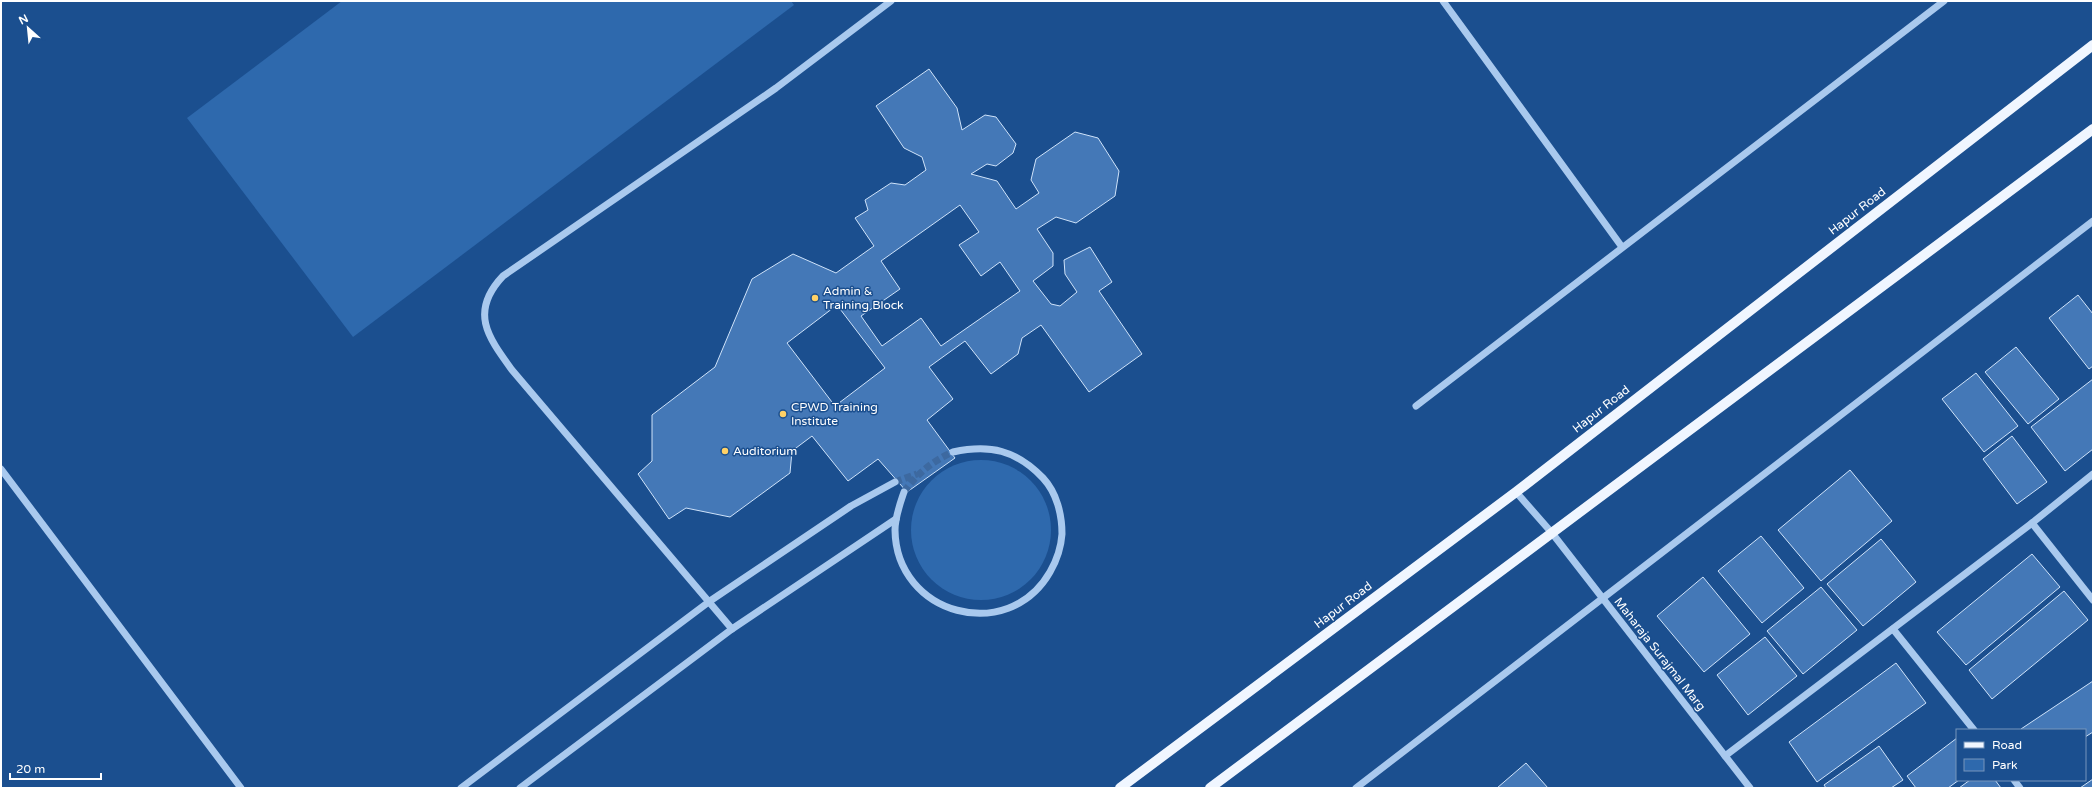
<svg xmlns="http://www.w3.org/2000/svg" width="2094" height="789" font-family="'Varela Round',sans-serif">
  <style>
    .green { fill: #2e69ad }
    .building { fill: #4478b7; stroke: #cfe3fa; fill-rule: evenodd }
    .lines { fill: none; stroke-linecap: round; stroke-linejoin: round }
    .minor-tunnel { stroke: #3d69a0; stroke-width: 7; stroke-dasharray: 7 3.5; stroke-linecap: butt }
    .minor { stroke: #a9c9ee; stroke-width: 7 }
    .major { stroke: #f0f6ff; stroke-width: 10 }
    .poi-dot { fill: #ffd166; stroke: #1b4f8f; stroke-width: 1.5 }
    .labels { text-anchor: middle; stroke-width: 3; stroke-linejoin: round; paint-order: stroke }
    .street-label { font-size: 12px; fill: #fff; stroke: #1b4f8f }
    .poi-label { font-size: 12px; fill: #fff; stroke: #1b4f8f; text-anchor: start }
  </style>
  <rect width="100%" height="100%" fill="#1b4f8f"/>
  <g class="green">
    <polygon points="342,1 791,1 794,5 353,337 187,118"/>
    <circle cx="981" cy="530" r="70"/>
  </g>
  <g class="building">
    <path d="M929,69l28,39 5,22 23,-15 11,2 20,27 -3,9 -17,13 -9,-2 -16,10 26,7 19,28 23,-16 -8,-13 5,-21 39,-27 23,6 21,33 -4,25 -39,27 -20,-6 -19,12 16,24v13l-20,15 18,23 9,2 17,-14 -12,-18 -1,-14 26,-13 22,35 -13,9 43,63 -53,38 -48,-67 -19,13 -4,16 -27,20 -26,-33 -36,26 24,32 -26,21 28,38 -48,34 -29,-33 -30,22 -36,-45 -20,15 -2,22 -60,44 -44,-9 -17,11 -31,-45 14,-13v-46l63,-48 37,-88 41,-25 43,19 38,-27 -19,-28 13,-8 -3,-10 26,-17 14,2 21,-15 -4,-13 -18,-9 -28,-42zM960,205l19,27 -20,13 22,31 19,-14 20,29 -79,55 -20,-28 -39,28 -21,-30 39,-27 -19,-28zM837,305l48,63 -50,38 -48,-63z"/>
    <polygon points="2078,295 2093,314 2093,366 2089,369 2049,318"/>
    <polygon points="2016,347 2059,399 2028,424 1985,372"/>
    <polygon points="1976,373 2018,426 1984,452 1942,399"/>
    <polygon points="2093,379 2093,449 2065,471 2031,427"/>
    <polygon points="2012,436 2047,482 2017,504 1983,459"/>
    <polygon points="1850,470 1892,521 1821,581 1778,530"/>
    <polygon points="1761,536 1804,588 1762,623 1718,571"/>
    <polygon points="1881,539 1916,582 1863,626 1827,584"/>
    <polygon points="2032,554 2060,587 1966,665 1937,632"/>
    <polygon points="1703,577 1750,634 1704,672 1657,616"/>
    <polygon points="1821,587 1857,630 1803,674 1767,631"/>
    <polygon points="2064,591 2088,620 1992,699 1969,670"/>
    <polygon points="1765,637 1797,676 1748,715 1717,675"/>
    <polygon points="1896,663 1926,703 1817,782 1789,742"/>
    <polygon points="2093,681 2093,732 2085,737 2085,730 2022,730 2021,729"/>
    <polygon points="1957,738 1957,780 1959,780 1948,788 1916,788 1907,776"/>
    <polygon points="1879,746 1903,780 1891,788 1826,788 1824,785"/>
    <polygon points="1526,763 1548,788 1497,788"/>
    <polygon points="2093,779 2093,788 2080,788"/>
    <polygon points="1970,780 1995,780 2001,788 1959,788"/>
  </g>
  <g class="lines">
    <g class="minor-tunnel">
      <polyline points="895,482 917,474"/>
      <path d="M904,492c14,-19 27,-30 49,-40"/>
    </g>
    <g class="minor">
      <polyline points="1443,1 1622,247"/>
      <polyline points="1416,406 1944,1"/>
      <polyline points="1,469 241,788"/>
      <path d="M904,492c-4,12 -9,25 -9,38 1,85 113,115 155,42 7,-12 11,-24 12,-38 0,-19 -5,-41 -19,-56 -27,-28 -53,-34 -90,-26"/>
      <polyline points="1516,492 1552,533 1750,788"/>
      <polyline points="2032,523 2093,600"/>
      <path d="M732,629l-220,-259c-24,-33 -43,-58 -9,-94l273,-188 115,-87"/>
      <polyline points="1893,629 1974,730"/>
      <polyline points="1725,756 2032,523 2093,474"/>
      <polyline points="2014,780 2020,788"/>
      <polyline points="461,788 710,601 851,506 895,482"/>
      <polyline points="520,788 732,629 896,519"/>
      <polyline points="1356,788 2093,221"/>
    </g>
    <g class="major">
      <polyline points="1120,788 1516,492 2093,45"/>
      <polyline points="1210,788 2093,129"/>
    </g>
  </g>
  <g class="poi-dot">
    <circle cx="815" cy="298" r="4"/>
    <circle cx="783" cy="414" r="4"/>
    <circle cx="725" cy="451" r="4"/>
  </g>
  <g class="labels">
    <g class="street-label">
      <text transform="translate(1857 211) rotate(-38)" y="4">Hapur Road</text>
      <text transform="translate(1601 409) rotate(-38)" y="4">Hapur Road</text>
      <text transform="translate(1343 605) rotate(-37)" y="4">Hapur Road</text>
      <text transform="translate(1660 654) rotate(52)" y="4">Maharaja Surajmal Marg</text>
    </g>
    <g class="poi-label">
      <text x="823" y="295">Admin &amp;<tspan x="823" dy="14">Training Block</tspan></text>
      <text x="791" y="411">CPWD Training<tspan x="791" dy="14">Institute</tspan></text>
      <text x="733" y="455">Auditorium</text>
    </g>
  </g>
  <rect width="2094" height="789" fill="none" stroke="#ffffff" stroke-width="4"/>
  <rect x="1956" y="729" width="130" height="52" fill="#1b4f8f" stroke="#7695bc"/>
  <rect x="1964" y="742" width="20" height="6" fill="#f0f6ff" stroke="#7695bc"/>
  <text x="1992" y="749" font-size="12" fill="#ffffff">Road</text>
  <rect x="1964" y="759" width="20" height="12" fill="#2e69ad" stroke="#7695bc"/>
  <text x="1992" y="769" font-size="12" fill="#ffffff">Park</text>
  <g transform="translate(28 28) rotate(333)" stroke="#1b4f8f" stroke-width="3" paint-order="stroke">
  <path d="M0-3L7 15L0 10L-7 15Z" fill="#ffffff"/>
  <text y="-6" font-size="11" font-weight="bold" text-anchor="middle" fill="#ffffff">N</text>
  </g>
  <path d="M10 773v6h91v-6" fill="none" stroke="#ffffff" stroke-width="2"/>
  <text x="16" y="773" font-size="12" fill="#ffffff" stroke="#1b4f8f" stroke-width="3" paint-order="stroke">20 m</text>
</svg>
